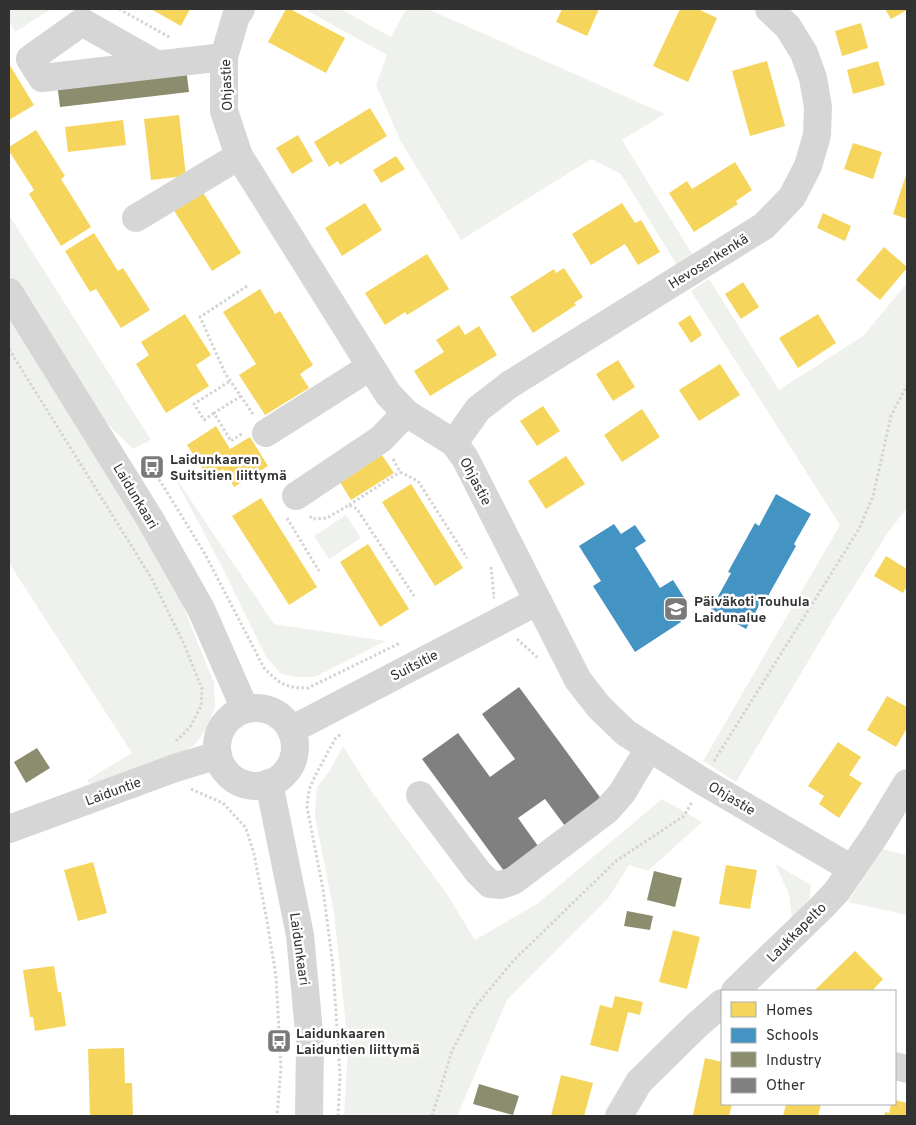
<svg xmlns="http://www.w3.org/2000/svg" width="916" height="1125" font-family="Overpass,sans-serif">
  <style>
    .green { fill: #eff2ec }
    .homes { fill: #f6d55c }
    .schools { fill: #4393c3 }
    .industry { fill: #8c8c6e }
    .building { fill: #808080 }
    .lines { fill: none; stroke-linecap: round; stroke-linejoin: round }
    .path { stroke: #d4d4d4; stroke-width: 3; stroke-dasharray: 2.5 2.5; stroke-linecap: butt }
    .minor { stroke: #d6d6d6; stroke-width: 28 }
    .labels { text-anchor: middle; stroke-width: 5; stroke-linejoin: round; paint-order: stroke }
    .street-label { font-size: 14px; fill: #323232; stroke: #fff }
    .poi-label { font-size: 14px; font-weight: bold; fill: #323232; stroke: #fff; text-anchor: start }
  </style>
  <rect width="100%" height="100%" fill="#fff"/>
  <g class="green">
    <polygon points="9,9 51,9 15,32 9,22"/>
    <polygon points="304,9 341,9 391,37 406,9 428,9 665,114 622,140 694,257 678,267 621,174 591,159 461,240 401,142 376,85 387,55"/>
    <polygon points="9,215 151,440 133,449 95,412 9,274"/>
    <polygon points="709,279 779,390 863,336 907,283 907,508 887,534 834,618 736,782 703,761 840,525 691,291"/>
    <polygon points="9,316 176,588 214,683 215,707 206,730 194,745 181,754 92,787 87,780 132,753 9,563"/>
    <polygon points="170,469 274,624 386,641 315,677 297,677 281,674 266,657 221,565"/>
    <polygon points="346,515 361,538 329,559 314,536"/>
    <polygon points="343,746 369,788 447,894 475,940 537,904 662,799 702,822 648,871 629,865 609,897 507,1000 457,1116 344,1116 348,1046 334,913 315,817 315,808 317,787 330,770"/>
    <polygon points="882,849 907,855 907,915 848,902"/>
    <polygon points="775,864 811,885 810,898 792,918 789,894"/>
  </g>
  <g class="homes">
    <polygon points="151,9 190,9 181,26"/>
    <polygon points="286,9 290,9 345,38 326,73 268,42"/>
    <polygon points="562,9 599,9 587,36 556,22"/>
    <polygon points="680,9 698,9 717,18 688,82 653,66"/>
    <polygon points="885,9 907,9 907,10 891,19"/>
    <polygon points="861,23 868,48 842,56 835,31"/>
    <polygon points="767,61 785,126 750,136 732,71"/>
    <polygon points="878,61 885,85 853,94 847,70"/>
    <polygon points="9,64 34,105 9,120"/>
    <polygon points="370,108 387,136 340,165 338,161 329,167 314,142"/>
    <polygon points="179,115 186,176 151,180 144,119"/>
    <polygon points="123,120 126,145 68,152 65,127"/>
    <polygon points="36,130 65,176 61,179 91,227 61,246 29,194 34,190 9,151 9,147"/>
    <polygon points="298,135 313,161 292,174 276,148"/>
    <polygon points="853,143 882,152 873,179 844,169"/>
    <polygon points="396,156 405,169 381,183 373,170"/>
    <polygon points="735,162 752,190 736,201 738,204 694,232 669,193 687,181 692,189"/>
    <polygon points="907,172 907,219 893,214"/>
    <polygon points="202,191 241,253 212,271 173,209"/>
    <polygon points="365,203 382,230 342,256 325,228"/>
    <polygon points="622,203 635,223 641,220 660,252 638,265 625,244 591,265 572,234"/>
    <polygon points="823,213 851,226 845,241 817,228"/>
    <polygon points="94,233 118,271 123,268 150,310 121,328 96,289 90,292 65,251"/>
    <polygon points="884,247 907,267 907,268 880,300 856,280"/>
    <polygon points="427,254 449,289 407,315 405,312 385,325 365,293"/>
    <polygon points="564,268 583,297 574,303 576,305 533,333 510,297 554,269 556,273"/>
    <polygon points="743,282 759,307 741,319 725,294"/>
    <polygon points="260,289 275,314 280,311 313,365 300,374 309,388 265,415 239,375 256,364 223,312"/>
    <polygon points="185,314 211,355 196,365 209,386 166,413 136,364 149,355 141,342"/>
    <polygon points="818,314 836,343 798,368 779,338"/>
    <polygon points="690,315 702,335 691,343 678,323"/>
    <polygon points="459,325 465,335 479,326 497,355 430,396 414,371 444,352 436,340"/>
    <polygon points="618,360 635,387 613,401 596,374"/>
    <polygon points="720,364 740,395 699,421 679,390"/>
    <polygon points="543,406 560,431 537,446 520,421"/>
    <polygon points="642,409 660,437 622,462 604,435"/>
    <polygon points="216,426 230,449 250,437 268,466 234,487 223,469 209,479 187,445"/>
    <polygon points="382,455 394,473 351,500 340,482"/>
    <polygon points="566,456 585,484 546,509 528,481"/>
    <polygon points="411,484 463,568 435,586 382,502"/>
    <polygon points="261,498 317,587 289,605 232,516"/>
    <polygon points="368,544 409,609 380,627 340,562"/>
    <polygon points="886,556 907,569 907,586 903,593 874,576"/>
    <polygon points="887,696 907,707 907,728 896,747 867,730"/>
    <polygon points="838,742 861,757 849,775 862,783 839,818 819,804 824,796 808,786"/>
    <polygon points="93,862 107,913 78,921 64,870"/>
    <polygon points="726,865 757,870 750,909 719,904"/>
    <polygon points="673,930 700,937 687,989 659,982"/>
    <polygon points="855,951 883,979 872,991 814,991"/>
    <polygon points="54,966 58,992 61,992 66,1026 35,1031 33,1017 30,1017 23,970"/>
    <polygon points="615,996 643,1002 640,1015 628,1012 618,1052 590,1045 600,1005 612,1008"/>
    <polygon points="124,1048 125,1083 132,1083 133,1116 90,1116 88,1049"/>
    <polygon points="705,1058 722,1062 722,1104 732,1104 729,1116 693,1115"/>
    <polygon points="561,1075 593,1083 584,1116 551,1116"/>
    <polygon points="895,1100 907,1103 907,1116 884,1116 885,1112 889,1113 891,1104 895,1104"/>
    <polygon points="786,1104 821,1104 818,1116 783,1116"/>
  </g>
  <g class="schools">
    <polygon points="776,494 811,514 794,544 796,546 768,596 765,595 746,629 711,609 731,573 728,572 755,523 759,526"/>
    <polygon points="614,524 621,534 635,525 646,541 635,548 660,588 673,580 685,599 672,607 681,622 635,652 593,586 601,581 579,546"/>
  </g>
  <g class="industry">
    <polygon points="186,68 189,92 60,107 57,83"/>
    <polygon points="37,748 50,768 26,783 14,762"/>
    <polygon points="654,871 682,878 675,907 647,900"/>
    <polygon points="627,911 653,916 650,930 624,926"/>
    <polygon points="479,1084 519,1096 513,1115 473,1104"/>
  </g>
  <polygon class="building" points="519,687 602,800 565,826 545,799 518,818 538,846 504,871 422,759 458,733 490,777 515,759 482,714"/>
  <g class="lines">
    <g class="path">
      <polyline points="119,9 171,38"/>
      <polyline points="247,286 200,317 225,373 253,414"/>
      <polyline points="9,349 152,579 184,644 202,689 201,706 190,727 176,741"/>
      <polyline points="241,396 214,413 231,441 243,433"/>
      <polyline points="214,413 204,420 194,404 230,381"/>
      <path d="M146,458l59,96 59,114c16,16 21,20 44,20l92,-45"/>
      <polyline points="393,459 400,472 418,481 467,558"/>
      <polyline points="349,505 400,472"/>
      <polyline points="310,516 312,519 327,518 349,505 357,509 414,596"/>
      <polyline points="287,518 319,571"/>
      <polyline points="491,567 494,597 493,597"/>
      <polyline points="517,639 538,658"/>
      <polyline points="714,761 859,529 873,496 891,416 907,385"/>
      <polyline points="191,789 223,803 246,828 254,854 266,915 276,976 281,1068 277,1116"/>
      <polyline points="338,1116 340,1076 333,967 323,889 307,807 309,790 315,776 335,739 342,733"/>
      <polyline points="432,1116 452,1051 475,1007 513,961 616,861 684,816 692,802"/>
    </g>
    <g class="minor">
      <polyline points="241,9 236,16 224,57 224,111 239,156 388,394 406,413 454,443 465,458 578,680 599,707 626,733 702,781 852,869"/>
      <polyline points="156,64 82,22 30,59 42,78 224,57"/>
      <polyline points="136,218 239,156"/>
      <polyline points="9,292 150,519 201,609 245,709"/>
      <polyline points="266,433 370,367"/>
      <polyline points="454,443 478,409 509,385 764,226 792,197 808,166 817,135 818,107 813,78 804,53 788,27 769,9"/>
      <polyline points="296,496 381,439 406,413"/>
      <circle cx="256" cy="747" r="39"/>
      <polyline points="291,730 538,601"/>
      <polyline points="269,783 300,935 310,1043 309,1116"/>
      <polyline points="420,795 478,872 490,884 501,885 513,881 607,810 622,793 649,748"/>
      <polyline points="9,829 175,768 218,755"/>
      <polyline points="735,991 823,906 837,891 876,834 907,783"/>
      <polyline points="895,1066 907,1069"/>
      <polyline points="619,1116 639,1082 696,1026 722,1003"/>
    </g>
  </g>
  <defs>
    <symbol id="bus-square" viewBox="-11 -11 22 22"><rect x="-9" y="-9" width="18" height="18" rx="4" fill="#7a7a7a" stroke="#fff"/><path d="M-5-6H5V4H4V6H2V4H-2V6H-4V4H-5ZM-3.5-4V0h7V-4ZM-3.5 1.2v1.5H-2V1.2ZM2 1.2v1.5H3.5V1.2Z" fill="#fff"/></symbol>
    <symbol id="school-square" viewBox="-11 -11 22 22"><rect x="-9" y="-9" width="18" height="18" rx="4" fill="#7a7a7a" stroke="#fff"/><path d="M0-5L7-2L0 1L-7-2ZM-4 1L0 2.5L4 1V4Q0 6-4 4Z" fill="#fff"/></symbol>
  </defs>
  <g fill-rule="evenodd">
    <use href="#bus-square" x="138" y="453" width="28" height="28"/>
    <use href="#school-square" x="662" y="595" width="28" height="28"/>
    <use href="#bus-square" x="265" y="1027" width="28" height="28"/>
  </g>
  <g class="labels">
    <g class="street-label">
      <text transform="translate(226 85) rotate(-92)" y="5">Ohjastie</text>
      <text transform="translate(708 261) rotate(-32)" y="5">Hevosenkenkä</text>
      <text transform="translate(476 481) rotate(62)" y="5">Ohjastie</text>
      <text transform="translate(136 496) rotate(59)" y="5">Laidunkaari</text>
      <text transform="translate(414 665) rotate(-27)" y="5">Suitsitie</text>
      <text transform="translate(113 791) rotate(-20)" y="5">Laiduntie</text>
      <text transform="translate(732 798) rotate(31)" y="5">Ohjastie</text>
      <text transform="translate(796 932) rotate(-45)" y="5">Laukkapelto</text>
      <text transform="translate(300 949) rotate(82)" y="5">Laidunkaari</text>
    </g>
    <g class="poi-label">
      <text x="170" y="464">Laidunkaaren<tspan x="170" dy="16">Suitsitien liittymä</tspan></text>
      <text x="694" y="606">Päiväkoti Touhula<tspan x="694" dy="16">Laidunalue</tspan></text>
      <text x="296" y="1038">Laidunkaaren<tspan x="296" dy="16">Laiduntien liittymä</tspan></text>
    </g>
  </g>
  <rect width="916" height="1125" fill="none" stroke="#323232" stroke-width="20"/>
  <rect x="721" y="990" width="175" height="115" fill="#ffffff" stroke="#adadad"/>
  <rect x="731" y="1002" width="25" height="15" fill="#f6d55c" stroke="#adadad"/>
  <text x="766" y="1015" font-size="15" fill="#323232">Homes</text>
  <rect x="731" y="1028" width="25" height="15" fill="#4393c3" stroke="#adadad"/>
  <text x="766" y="1040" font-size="15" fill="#323232">Schools</text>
  <rect x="731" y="1052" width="25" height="15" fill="#8c8c6e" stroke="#adadad"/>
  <text x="766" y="1065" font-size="15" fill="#323232">Industry</text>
  <rect x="731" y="1078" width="25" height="15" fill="#808080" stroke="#adadad"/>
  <text x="766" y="1090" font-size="15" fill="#323232">Other</text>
</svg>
